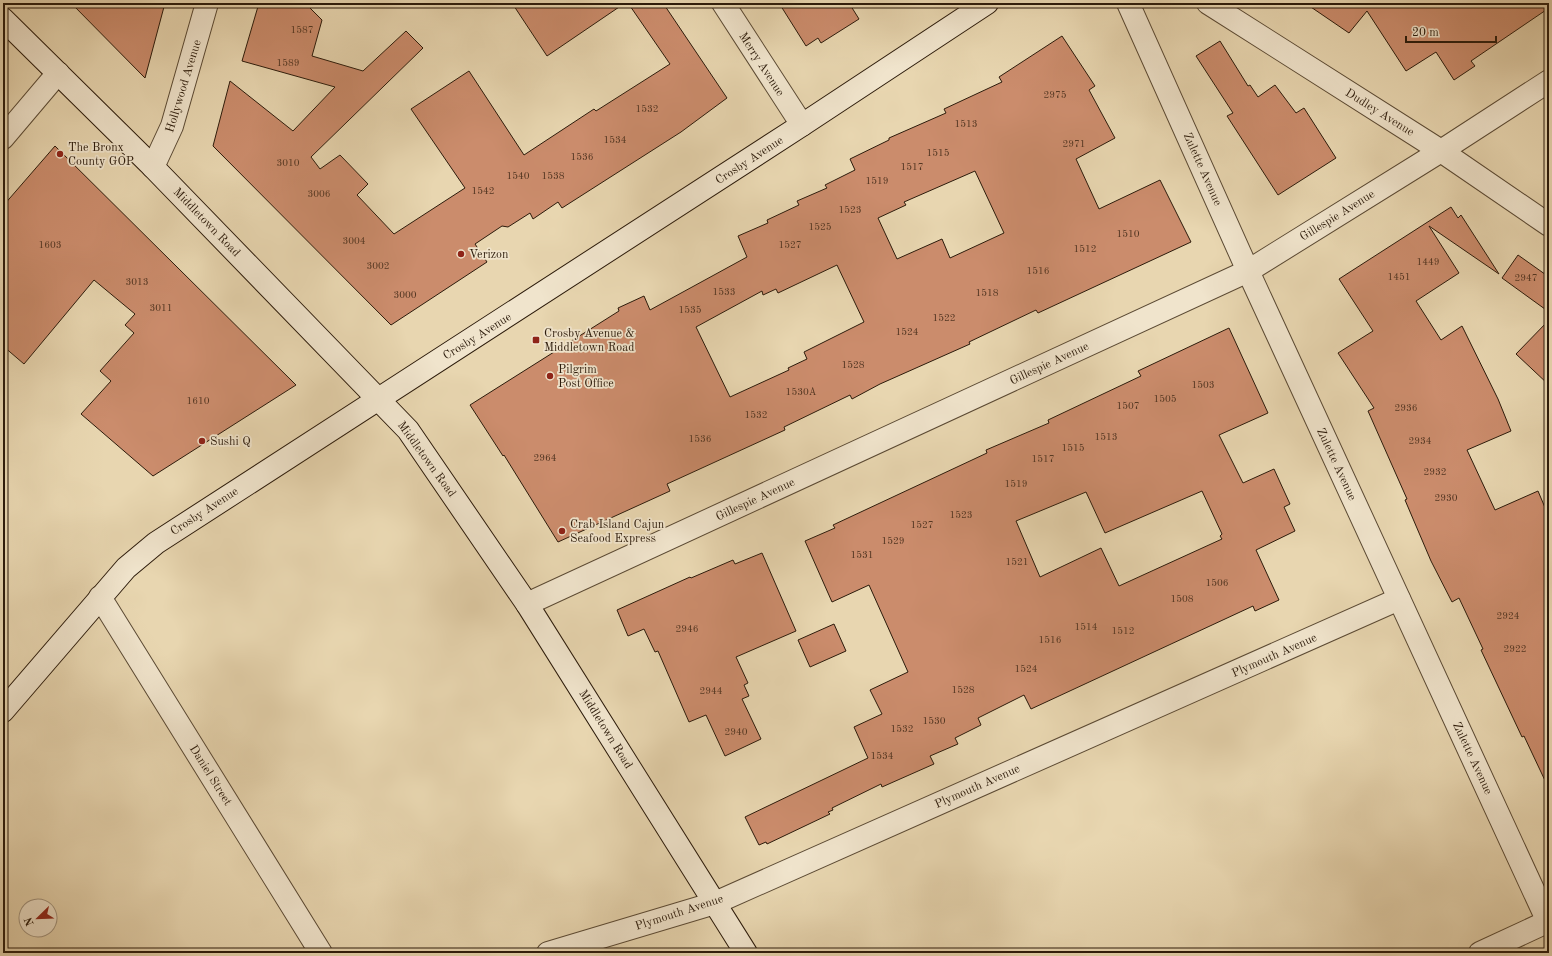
<svg xmlns="http://www.w3.org/2000/svg" width="1552" height="956" font-family="'Old Standard TT',serif">
  <style>
    .building { fill: #cb8c6c; stroke: #2c1b0b; fill-rule: evenodd }
    .lines { fill: none; stroke-linecap: round; stroke-linejoin: round }
    .street-casing { stroke: #5b4a34; stroke-width: 24 }
    .secondary-casing { stroke: #2c1b0b; stroke-width: 24 }
    .street { stroke: #f0e4cc; stroke-width: 22 }
    .secondary { stroke: #f0e4cc; stroke-width: 22 }
    .poi-dot { fill: #8f2418; stroke: #f0e4cc; stroke-width: 1.5 }
    .labels { text-anchor: middle; stroke-width: 3.5; stroke-linejoin: round; paint-order: stroke }
    .number-label { font-size: 10px; fill: #543723 }
    .street-label { font-size: 12px; fill: #2c1b0b; stroke: #f0e4cc }
    .poi-label { font-size: 12px; fill: #2c1b0b; stroke: #f0e4cc; text-anchor: start }
  </style>
  <rect width="100%" height="100%" fill="#e8d6b0"/>
  <filter id="stains"><feTurbulence type="fractalNoise" baseFrequency=".005" numOctaves="4"/><feColorMatrix values="0 0 0 0 .2 0 0 0 0 .09 0 0 0 0 .02 0 0 0 .5 -.17"/></filter>
  <radialGradient id="worn" r=".72"><stop offset=".6" stop-color="#630" stop-opacity="0"/><stop offset="1" stop-color="#630" stop-opacity=".3"/></radialGradient>
  <g class="building">
    <polygon points="71,3 165,3 145,78"/>
    <polygon points="259,3 305,3 322,20 312,56 363,71 406,31 423,48 311,157 320,169 340,155 368,184 357,195 394,234 465,188 411,109 469,71 524,155 594,109 596,111 670,64 628,3 663,3 727,98 681,132 562,208 558,202 533,219 530,213 508,227 502,226 475,244 487,262 391,325 213,146 230,81 293,131 335,87 242,61"/>
    <polygon points="512,3 625,3 547,56"/>
    <polygon points="779,3 849,3 859,19 821,43 818,38 806,46"/>
    <polygon points="1305,3 1549,3 1549,8 1471,61 1475,66 1454,80 1436,52 1406,71 1367,11 1349,33"/>
    <path d="M1062,36l33,50 -6,4 26,48 -39,21 23,50 61,-29 31,62 -153,71 -2,-3 -67,32 1,2 -90,40 -28,15 -2,-4 -66,32 1,3 -118,54 3,7 -112,51 -54,-87 -1,1 -33,-51 149,-94 -1,-3 26,-12 6,14 97,-53 -9,-21 30,-13 -1,-3 32,-15 -2,-4 30,-13 -2,-3 30,-15 -5,-11 39,-19v-2l57,-25 -2,-4 58,-27 -3,-5zM975,171l29,62 -54,25 -8,-19 -45,20 -19,-41 28,-13 -2,-3zM837,265l27,57 -60,30 3,7 -19,9 1,2 -59,27 -34,-70 66,-36 1,4 13,-6 2,4z"/>
    <polygon points="1220,41 1248,86 1250,85 1258,97 1275,85 1296,113 1304,108 1336,158 1278,195 1227,116 1233,113 1196,56"/>
    <polygon points="55,146 296,385 153,476 81,414 111,381 100,371 134,333 125,325 135,314 94,280 24,364 3,346 3,206"/>
    <polygon points="1451,207 1458,218 1461,215 1499,274 1429,226 1459,273 1416,301 1441,340 1462,326 1498,399 1511,431 1467,450 1495,510 1538,491 1549,517 1549,789 1524,736 1522,737 1481,650 1483,649 1459,598 1452,602 1431,561 1405,500 1407,499 1368,411 1374,408 1338,353 1373,331 1339,279"/>
    <polygon points="1518,255 1549,277 1549,312 1502,278"/>
    <polygon points="1549,320 1549,385 1516,354"/>
    <path d="M1229,328l39,85 -49,22 24,48 31,-14 16,35 -6,3 11,24 -39,19 23,50 -24,11 -2,-5 -222,103 -7,-14 -46,23 3,7 -26,13 3,6 -28,12 4,8 -52,23 -1,-3 -49,24 1,2 -5,2 2,2 -63,30 -1,-2 -7,3 -14,-28 123,-59 -14,-31 28,-13 -12,-24 38,-18 -39,-87 -37,17 -27,-61 30,-13 -2,-3 154,-72 -1,-3 63,-27 -1,-3 93,-44 -3,-5zM1202,491l20,43 -2,2 2,3 -103,47 -18,-38 -61,29 -24,-56 70,-29 19,41z"/>
    <polygon points="762,553 796,631 736,657 748,683 744,685 749,696 742,699 761,739 725,756 706,715 689,722 658,651 655,652 644,629 628,636 617,610 690,577 691,578 733,560 735,564"/>
    <polygon points="834,624 846,651 810,667 798,640"/>
  </g>
  <g class="lines">
    <defs>
      <g id="street">
        <polyline points="723,3 802,125"/>
        <polyline points="1128,3 1248,271 1549,924"/>
        <polyline points="1208,3 1441,151 1549,225"/>
        <polyline points="3,138 58,73"/>
        <polyline points="153,167 172,126 207,3"/>
        <polyline points="100,597 321,953"/>
        <polyline points="527,604 1248,271 1441,151 1549,81"/>
        <polyline points="548,953 715,903 1399,599"/>
        <polyline points="1480,953 1549,921"/>
      </g>
      <g id="secondary">
        <polyline points="3,19 153,167 408,430 527,604 746,953"/>
        <polyline points="3,711 126,568 156,543 802,125 987,3"/>
      </g>
    </defs>
    <use href="#street" class="street-casing"/>
    <use href="#secondary" class="secondary-casing"/>
    <use href="#street" class="street"/>
    <use href="#secondary" class="secondary"/>
  </g>
  <g class="poi-dot">
    <circle cx="60" cy="154" r="4"/>
    <circle cx="461" cy="254" r="4"/>
    <rect x="532" y="336" width="8" height="8" rx="2"/>
    <circle cx="550" cy="376" r="4"/>
    <circle cx="202" cy="441" r="4"/>
    <circle cx="562" cy="531" r="4"/>
  </g>
  <g class="labels">
    <g class="number-label">
      <text x="302" y="33">1587</text>
      <text x="288" y="66">1589</text>
      <text x="1055" y="98">2975</text>
      <text x="647" y="112">1532</text>
      <text x="966" y="127">1513</text>
      <text x="615" y="143">1534</text>
      <text x="1074" y="147">2971</text>
      <text x="938" y="156">1515</text>
      <text x="582" y="160">1536</text>
      <text x="288" y="166">3010</text>
      <text x="912" y="170">1517</text>
      <text x="518" y="179">1540</text>
      <text x="553" y="179">1538</text>
      <text x="877" y="184">1519</text>
      <text x="483" y="194">1542</text>
      <text x="319" y="197">3006</text>
      <text x="850" y="213">1523</text>
      <text x="820" y="230">1525</text>
      <text x="1128" y="237">1510</text>
      <text x="354" y="244">3004</text>
      <text x="50" y="248">1603</text>
      <text x="790" y="248">1527</text>
      <text x="1085" y="252">1512</text>
      <text x="1428" y="265">1449</text>
      <text x="378" y="269">3002</text>
      <text x="1038" y="274">1516</text>
      <text x="1399" y="280">1451</text>
      <text x="1526" y="281">2947</text>
      <text x="137" y="285">3013</text>
      <text x="724" y="295">1533</text>
      <text x="987" y="296">1518</text>
      <text x="405" y="298">3000</text>
      <text x="161" y="311">3011</text>
      <text x="690" y="313">1535</text>
      <text x="944" y="321">1522</text>
      <text x="907" y="335">1524</text>
      <text x="853" y="368">1528</text>
      <text x="1203" y="388">1503</text>
      <text x="801" y="395">1530A</text>
      <text x="1165" y="402">1505</text>
      <text x="198" y="404">1610</text>
      <text x="1128" y="409">1507</text>
      <text x="1406" y="411">2936</text>
      <text x="756" y="418">1532</text>
      <text x="1106" y="440">1513</text>
      <text x="700" y="442">1536</text>
      <text x="1420" y="444">2934</text>
      <text x="1073" y="451">1515</text>
      <text x="545" y="461">2964</text>
      <text x="1043" y="462">1517</text>
      <text x="1435" y="475">2932</text>
      <text x="1016" y="487">1519</text>
      <text x="1446" y="501">2930</text>
      <text x="961" y="518">1523</text>
      <text x="922" y="528">1527</text>
      <text x="893" y="544">1529</text>
      <text x="862" y="558">1531</text>
      <text x="1017" y="565">1521</text>
      <text x="1217" y="586">1506</text>
      <text x="1182" y="602">1508</text>
      <text x="1508" y="619">2924</text>
      <text x="1086" y="630">1514</text>
      <text x="687" y="632">2946</text>
      <text x="1123" y="634">1512</text>
      <text x="1050" y="643">1516</text>
      <text x="1515" y="652">2922</text>
      <text x="1026" y="672">1524</text>
      <text x="963" y="693">1528</text>
      <text x="711" y="694">2944</text>
      <text x="934" y="724">1530</text>
      <text x="902" y="732">1532</text>
      <text x="736" y="735">2940</text>
      <text x="882" y="759">1534</text>
    </g>
    <g class="street-label">
      <text transform="translate(762 64) rotate(57)" y="4">Merry Avenue</text>
      <text transform="translate(183 86) rotate(-73)" y="4">Hollywood Avenue</text>
      <text transform="translate(1380 112) rotate(32)" y="4">Dudley Avenue</text>
      <text transform="translate(749 160) rotate(-33)" y="4">Crosby Avenue</text>
      <text transform="translate(1203 169) rotate(66)" y="4">Zulette Avenue</text>
      <text transform="translate(1337 215) rotate(-32)" y="4">Gillespie Avenue</text>
      <text transform="translate(207 222) rotate(46)" y="4">Middletown Road</text>
      <text transform="translate(477 336) rotate(-32)" y="4">Crosby Avenue</text>
      <text transform="translate(1049 363) rotate(-25)" y="4">Gillespie Avenue</text>
      <text transform="translate(427 459) rotate(54)" y="4">Middletown Road</text>
      <text transform="translate(1337 464) rotate(65)" y="4">Zulette Avenue</text>
      <text transform="translate(755 499) rotate(-25)" y="4">Gillespie Avenue</text>
      <text transform="translate(204 511) rotate(-33)" y="4">Crosby Avenue</text>
      <text transform="translate(1274 655) rotate(-24)" y="4">Plymouth Avenue</text>
      <text transform="translate(606 729) rotate(58)" y="4">Middletown Road</text>
      <text transform="translate(1473 758) rotate(65)" y="4">Zulette Avenue</text>
      <text transform="translate(211 775) rotate(58)" y="4">Daniel Street</text>
      <text transform="translate(977 786) rotate(-24)" y="4">Plymouth Avenue</text>
      <text transform="translate(679 912) rotate(-18)" y="4">Plymouth Avenue</text>
    </g>
    <g class="poi-label">
      <text x="68" y="151">The Bronx<tspan x="68" dy="14">County GOP</tspan></text>
      <text x="469" y="258">Verizon</text>
      <text x="544" y="337">Crosby Avenue &amp;<tspan x="544" dy="14">Middletown Road</tspan></text>
      <text x="558" y="373">Pilgrim<tspan x="558" dy="14">Post Office</tspan></text>
      <text x="210" y="445">Sushi Q</text>
      <text x="570" y="528">Crab Island Cajun<tspan x="570" dy="14">Seafood Express</tspan></text>
    </g>
  </g>
  <rect width="1552" height="956" fill="none" stroke="#e8d6b0" stroke-width="16"/>
  <rect x="4" y="4" width="1544" height="948" fill="none" stroke="#2c1b0b" stroke-width="2"/>
  <rect x="8" y="8" width="1536" height="940" fill="none" stroke="#2c1b0b"/>
  <g transform="translate(38 918) rotate(247)"><circle r="19" fill="#f0e4cc" stroke="#a2947f"/>
  <path d="M0-3L7 15L0 10L-7 15Z" fill="#8f2418"/>
  <text y="-6" font-size="11" font-weight="bold" text-anchor="middle" fill="#2c1b0b">N</text>
  </g>
  <path d="M1406 36v6h90v-6" fill="none" stroke="#2c1b0b" stroke-width="2"/>
  <text x="1412" y="36" font-size="12" fill="#2c1b0b" stroke="#f0e4cc" stroke-width="3" paint-order="stroke">20 m</text>
  <rect width="100%" height="100%" filter="url(#stains)"/>
  <rect width="100%" height="100%" fill="url(#worn)"/>
</svg>
